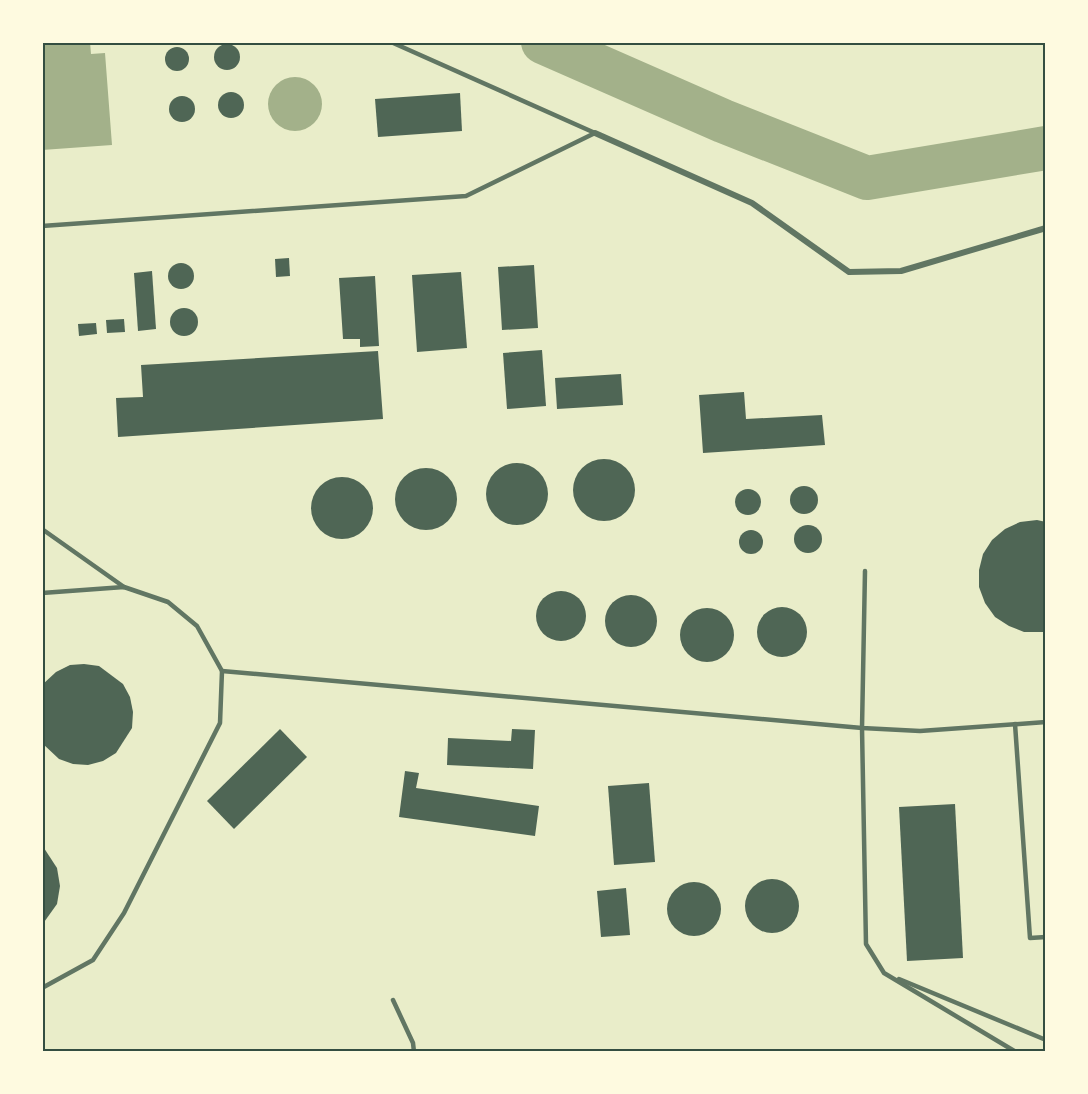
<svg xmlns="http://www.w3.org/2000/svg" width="1088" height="1094" font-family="Montserrat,sans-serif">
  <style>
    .water { fill: #a3b18a }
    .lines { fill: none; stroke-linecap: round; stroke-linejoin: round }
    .river { stroke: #a3b18a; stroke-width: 44 }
    .building { fill: #4f6655 }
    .service { stroke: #617663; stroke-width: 4.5 }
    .minor { stroke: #617663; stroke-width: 6 }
    .neatline { fill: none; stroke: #344e41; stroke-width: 2 }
  </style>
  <rect width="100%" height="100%" fill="#e9edc9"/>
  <g class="water">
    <polygon points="42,42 90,42 91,54 105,53 112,145 42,150"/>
    <circle cx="295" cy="104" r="27"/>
  </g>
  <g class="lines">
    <polyline class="river" points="543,42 723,121 867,178 1046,148"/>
  </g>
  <g class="building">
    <circle cx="227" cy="57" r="13"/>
    <circle cx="177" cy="59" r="12"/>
    <circle cx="231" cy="105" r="13"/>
    <polygon points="460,93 462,131 378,137 375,99"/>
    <circle cx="182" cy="109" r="13"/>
    <polygon points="289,258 290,276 276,277 275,259"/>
    <circle cx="181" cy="276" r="13"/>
    <polygon points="534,265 538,328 502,330 498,267"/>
    <polygon points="152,271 156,329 138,331 134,273"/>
    <polygon points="461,272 467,348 417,352 412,275"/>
    <polygon points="375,276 379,346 360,347 360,339 343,339 339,278"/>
    <circle cx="184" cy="322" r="14"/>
    <polygon points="124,319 125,332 107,333 106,320"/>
    <polygon points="96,323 97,334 79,336 78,324"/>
    <polygon points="542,350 546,406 507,409 503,353"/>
    <polygon points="378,351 383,419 118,437 116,398 143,397 141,365"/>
    <polygon points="621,374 623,405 557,409 555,378"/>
    <polygon points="744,392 746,419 822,415 825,445 703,453 699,395"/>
    <circle cx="604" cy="490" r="31"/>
    <circle cx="517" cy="494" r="31"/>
    <circle cx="426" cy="499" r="31"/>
    <circle cx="342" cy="508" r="31"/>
    <circle cx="804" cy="500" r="14"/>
    <circle cx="748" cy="502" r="13"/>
    <polygon points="1037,520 1046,522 1046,632 1024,632 1009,626 995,617 985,603 979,587 979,570 983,554 992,540 1005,529 1020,522"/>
    <circle cx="808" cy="539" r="14"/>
    <circle cx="751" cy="542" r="12"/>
    <circle cx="561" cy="616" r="25"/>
    <circle cx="631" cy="621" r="26"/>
    <circle cx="782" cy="632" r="25"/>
    <circle cx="707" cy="635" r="27"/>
    <polygon points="84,664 99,666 123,684 130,697 133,712 132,728 116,753 103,761 88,765 73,764 59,759 42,743 42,685 56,672 70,665"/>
    <polygon points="280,729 307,757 234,829 207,801"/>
    <polygon points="512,729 535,730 533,769 447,765 448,738 511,741"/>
    <polygon points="405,771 419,773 416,788 539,806 535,836 399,817"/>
    <polygon points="649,783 655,862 614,865 608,786"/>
    <polygon points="955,804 963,958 907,961 899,807"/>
    <polygon points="42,845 57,868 60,886 57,904 42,925"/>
    <circle cx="772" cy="906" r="27"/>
    <circle cx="694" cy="909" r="27"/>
    <polygon points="626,888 630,935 601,937 597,891"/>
  </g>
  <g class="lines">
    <g class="service">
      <polyline points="391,42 595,133"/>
      <polyline points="42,226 466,196 595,133"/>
      <polyline points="42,529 124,587"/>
      <polyline points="865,571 862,728 866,944 884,973 1016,1052"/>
      <polyline points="42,593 124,587 168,602 197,626 222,671 220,723 124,913 93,960 42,988"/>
      <polyline points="222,671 862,728 920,731 1046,722"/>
      <polyline points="1015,724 1030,938 1046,937"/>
      <polyline points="899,979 1046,1040"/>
      <polyline points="393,1000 413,1043 414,1052"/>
    </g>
    <polyline class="minor" points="595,133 752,203 849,272 901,271 1046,228"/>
  </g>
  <rect width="1088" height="1094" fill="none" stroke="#fefae0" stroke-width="87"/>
  <rect x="44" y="44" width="1000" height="1006" class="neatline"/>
</svg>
